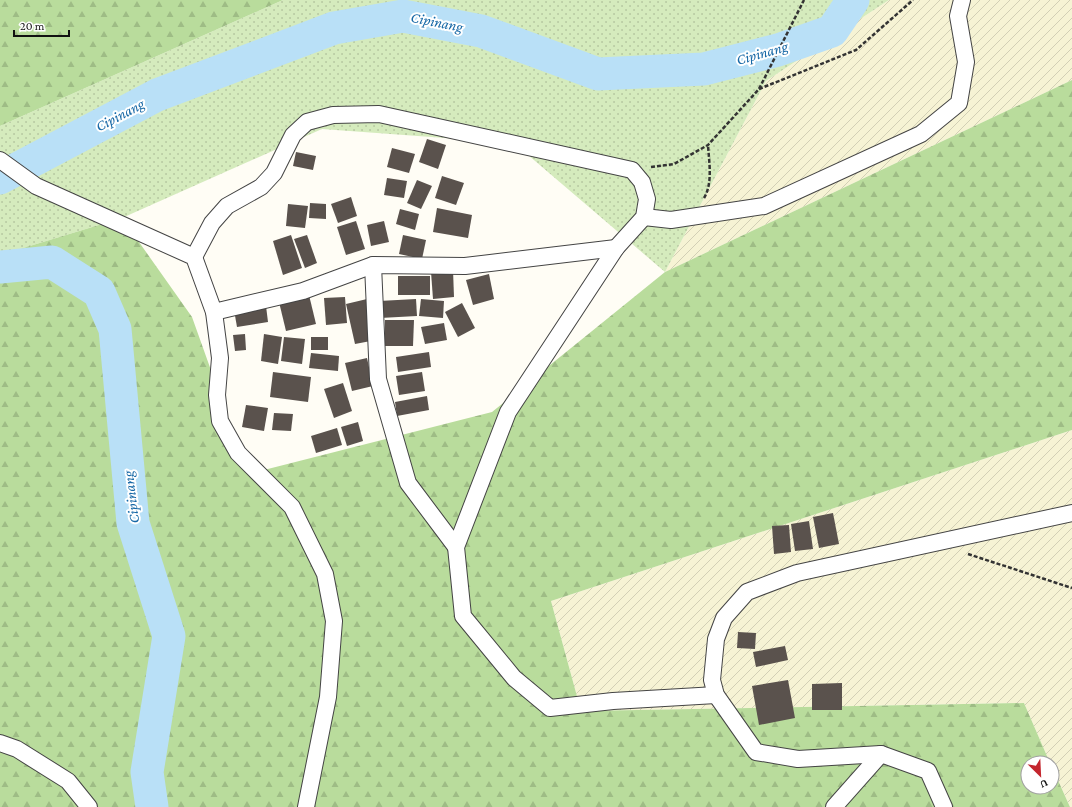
<svg xmlns="http://www.w3.org/2000/svg" width="1072" height="807" font-family="'Crimson Pro',serif">
  <style>
    .farmland { fill: url(#farmland-furrows) }
    .grass { fill: url(#grass-dots) }
    .forest { fill: url(#forest-firs) }
    .lines { fill: none; stroke-linecap: round; stroke-linejoin: round }
    .river { stroke: #b9e0f7; stroke-width: 33 }
    .building { fill: #5a524d }
    .street-casing { stroke: #444; stroke-width: 18 }
    .path { stroke: #333; stroke-width: 2.5; stroke-dasharray: 4 2; stroke-linecap: butt }
    .street { stroke: #fff; stroke-width: 16 }
    .labels { text-anchor: middle; stroke-width: 4; stroke-linejoin: round; paint-order: stroke }
    .water-label { font-size: 15px; font-style: italic; fill: #1768a6; stroke: #fff }
  </style>
  <defs>
    <pattern id="farmland-furrows" width="10" height="10" patternUnits="userSpaceOnUse"><rect width="10" height="10" fill="#f6f3d4"/><path d="M-1 1l2-2M0 10L10 0M9 11l2-2" fill="none" stroke="#d2cfb5"/></pattern>
    <pattern id="grass-dots" width="8" height="8" patternUnits="userSpaceOnUse"><rect width="8" height="8" fill="#d5ebbd"/><path d="M2 2h.1M6 6h.1" fill="none" stroke="#b6c8a1" stroke-width="1.8" stroke-linecap="round"/></pattern>
    <pattern id="forest-firs" width="22" height="20" patternUnits="userSpaceOnUse"><rect width="22" height="20" fill="#b9dc9c"/><path d="M5 1l3.5 6h-7zM16 11l3.5 6h-7z" fill="#9ebc85"/></pattern>
  </defs>
  <rect width="100%" height="100%" fill="#fffdf5"/>
  <g class="farmland">
    <polygon points="889,0 1072,0 1072,80 665,272 766,81"/>
    <polygon points="1072,430 1072,807 1070,807 1052,767 1052,763 1050,763 1024,703 581,711 551,601"/>
  </g>
  <polygon class="grass" points="283,0 889,0 766,81 665,272 514,143 322,129 122,218 0,255 0,126"/>
  <g class="forest">
    <polygon points="0,0 283,0 0,126"/>
    <polygon points="1072,80 1072,430 551,601 581,711 1024,703 1050,763 1028,763 1028,787 1052,787 1052,767 1070,807 0,807 0,255 122,218 192,317 248,474 492,412 665,272"/>
  </g>
  <g class="lines">
    <g class="river">
      <polyline points="0,178 157,95 334,28 403,16 481,31 598,74 704,69 778,50 832,31 853,0"/>
      <polyline points="0,267 52,262 99,292 115,329 133,523 169,636 147,772 152,807"/>
    </g>
  </g>
  <g class="building">
    <polygon points="427,139 446,145 438,169 419,162"/>
    <polygon points="392,148 415,154 409,173 387,167"/>
    <polygon points="296,152 316,156 313,170 293,166"/>
    <polygon points="442,176 464,183 456,205 435,198"/>
    <polygon points="387,178 407,181 404,198 384,195"/>
    <polygon points="417,180 432,186 421,209 407,203"/>
    <polygon points="351,197 357,216 338,223 331,204"/>
    <polygon points="310,203 326,204 326,219 309,218"/>
    <polygon points="288,204 308,206 305,228 286,226"/>
    <polygon points="437,208 472,215 468,238 433,232"/>
    <polygon points="400,209 419,214 415,230 396,224"/>
    <polygon points="356,221 365,249 346,255 337,227"/>
    <polygon points="384,221 389,242 371,246 367,225"/>
    <polygon points="291,235 302,268 283,275 273,241"/>
    <polygon points="307,235 317,263 305,268 294,239"/>
    <polygon points="403,235 426,240 422,259 399,254"/>
    <polygon points="453,270 454,297 433,299 431,272"/>
    <polygon points="489,274 494,299 473,305 466,280"/>
    <rect x="398" y="276" width="32" height="19"/>
    <polygon points="309,295 316,324 286,331 279,302"/>
    <polygon points="345,297 347,323 326,325 324,298"/>
    <polygon points="367,299 376,340 355,344 346,304"/>
    <polygon points="416,299 417,316 380,318 379,301"/>
    <polygon points="421,299 444,301 443,318 419,316"/>
    <polygon points="462,303 475,328 458,337 445,312"/>
    <polygon points="266,306 268,322 237,327 234,310"/>
    <polygon points="385,320 414,320 413,346 385,346"/>
    <polygon points="444,323 447,340 425,344 421,327"/>
    <polygon points="245,334 246,350 235,351 233,335"/>
    <polygon points="264,334 282,337 278,364 261,361"/>
    <polygon points="284,337 305,339 302,364 281,361"/>
    <rect x="311" y="337" width="17" height="13"/>
    <polygon points="429,352 431,367 398,372 396,357"/>
    <polygon points="311,353 339,356 338,371 309,368"/>
    <polygon points="367,358 373,386 352,391 345,363"/>
    <polygon points="273,372 311,377 308,402 270,397"/>
    <polygon points="422,372 425,391 399,395 396,376"/>
    <polygon points="343,383 352,411 334,418 324,389"/>
    <polygon points="427,396 429,410 397,416 395,402"/>
    <polygon points="246,405 268,408 264,431 242,427"/>
    <polygon points="274,413 293,414 291,431 272,430"/>
    <polygon points="358,422 363,441 347,446 341,427"/>
    <polygon points="337,428 342,445 316,453 311,436"/>
    <polygon points="833,513 839,544 819,548 813,517"/>
    <polygon points="809,521 813,549 795,551 791,524"/>
    <polygon points="789,525 791,552 774,554 772,526"/>
    <polygon points="738,632 756,633 755,649 737,648"/>
    <polygon points="785,646 788,660 756,667 753,652"/>
    <polygon points="788,680 795,718 759,725 752,686"/>
    <polygon points="842,683 842,710 812,710 812,684"/>
  </g>
  <g class="lines">
    <defs>
      <g id="street">
        <polyline points="0,160 36,186 194,257 214,312 220,358 217,395 220,421 238,453 292,507 325,574 334,621 328,697 306,807"/>
        <polyline points="644,217 671,220 764,206 921,134 959,103 966,62 958,16 962,0"/>
        <polyline points="194,257 212,223 227,206 261,187 274,173 293,135 307,122 333,115 379,114 632,170 642,182 647,199 644,217 616,248 508,412 456,547 463,616 514,678 550,708 613,701 716,695"/>
        <polyline points="373,265 378,379 408,483 456,547"/>
        <polyline points="214,312 303,291 373,265 465,266 616,248"/>
        <polyline points="0,743 17,749 68,781 89,807"/>
        <polyline points="834,807 881,754"/>
        <polyline points="944,807 928,771 881,754 798,759 756,752 716,695 712,680 716,639 724,618 747,592 797,573 1072,513"/>
      </g>
    </defs>
    <use href="#street" class="street-casing"/>
    <g class="path">
      <polyline points="759,89 856,50 913,0"/>
      <polyline points="651,167 674,164 708,145 759,89 804,0"/>
      <path d="M704,198c9,-15 5,-36 4,-53"/>
      <polyline points="968,554 1072,588"/>
    </g>
    <use href="#street" class="street"/>
  </g>
  <g class="labels">
    <g class="water-label">
      <text transform="translate(437 22) rotate(11)" y="5">Cipinang</text>
      <text transform="translate(762 53) rotate(-16)" y="5">Cipinang</text>
      <text transform="translate(120 115) rotate(-28)" y="5">Cipinang</text>
      <text transform="translate(131 497) rotate(-97)" y="5">Cipinang</text>
    </g>
  </g>
  <g transform="translate(1040 775) rotate(156)"><circle r="19" fill="#ffffff" stroke="#a0a0a0"/>
  <path d="M0-3L7 15L0 10L-7 15Z" fill="#c4262e"/>
  <text y="-6" font-size="11" font-weight="bold" text-anchor="middle" fill="#111111">U</text>
  </g>
  <path d="M14 30v6h55v-6" fill="none" stroke="#111111" stroke-width="2"/>
  <text x="20" y="30" font-size="12" fill="#111111" stroke="#ffffff" stroke-width="3" paint-order="stroke">20 m</text>
</svg>
